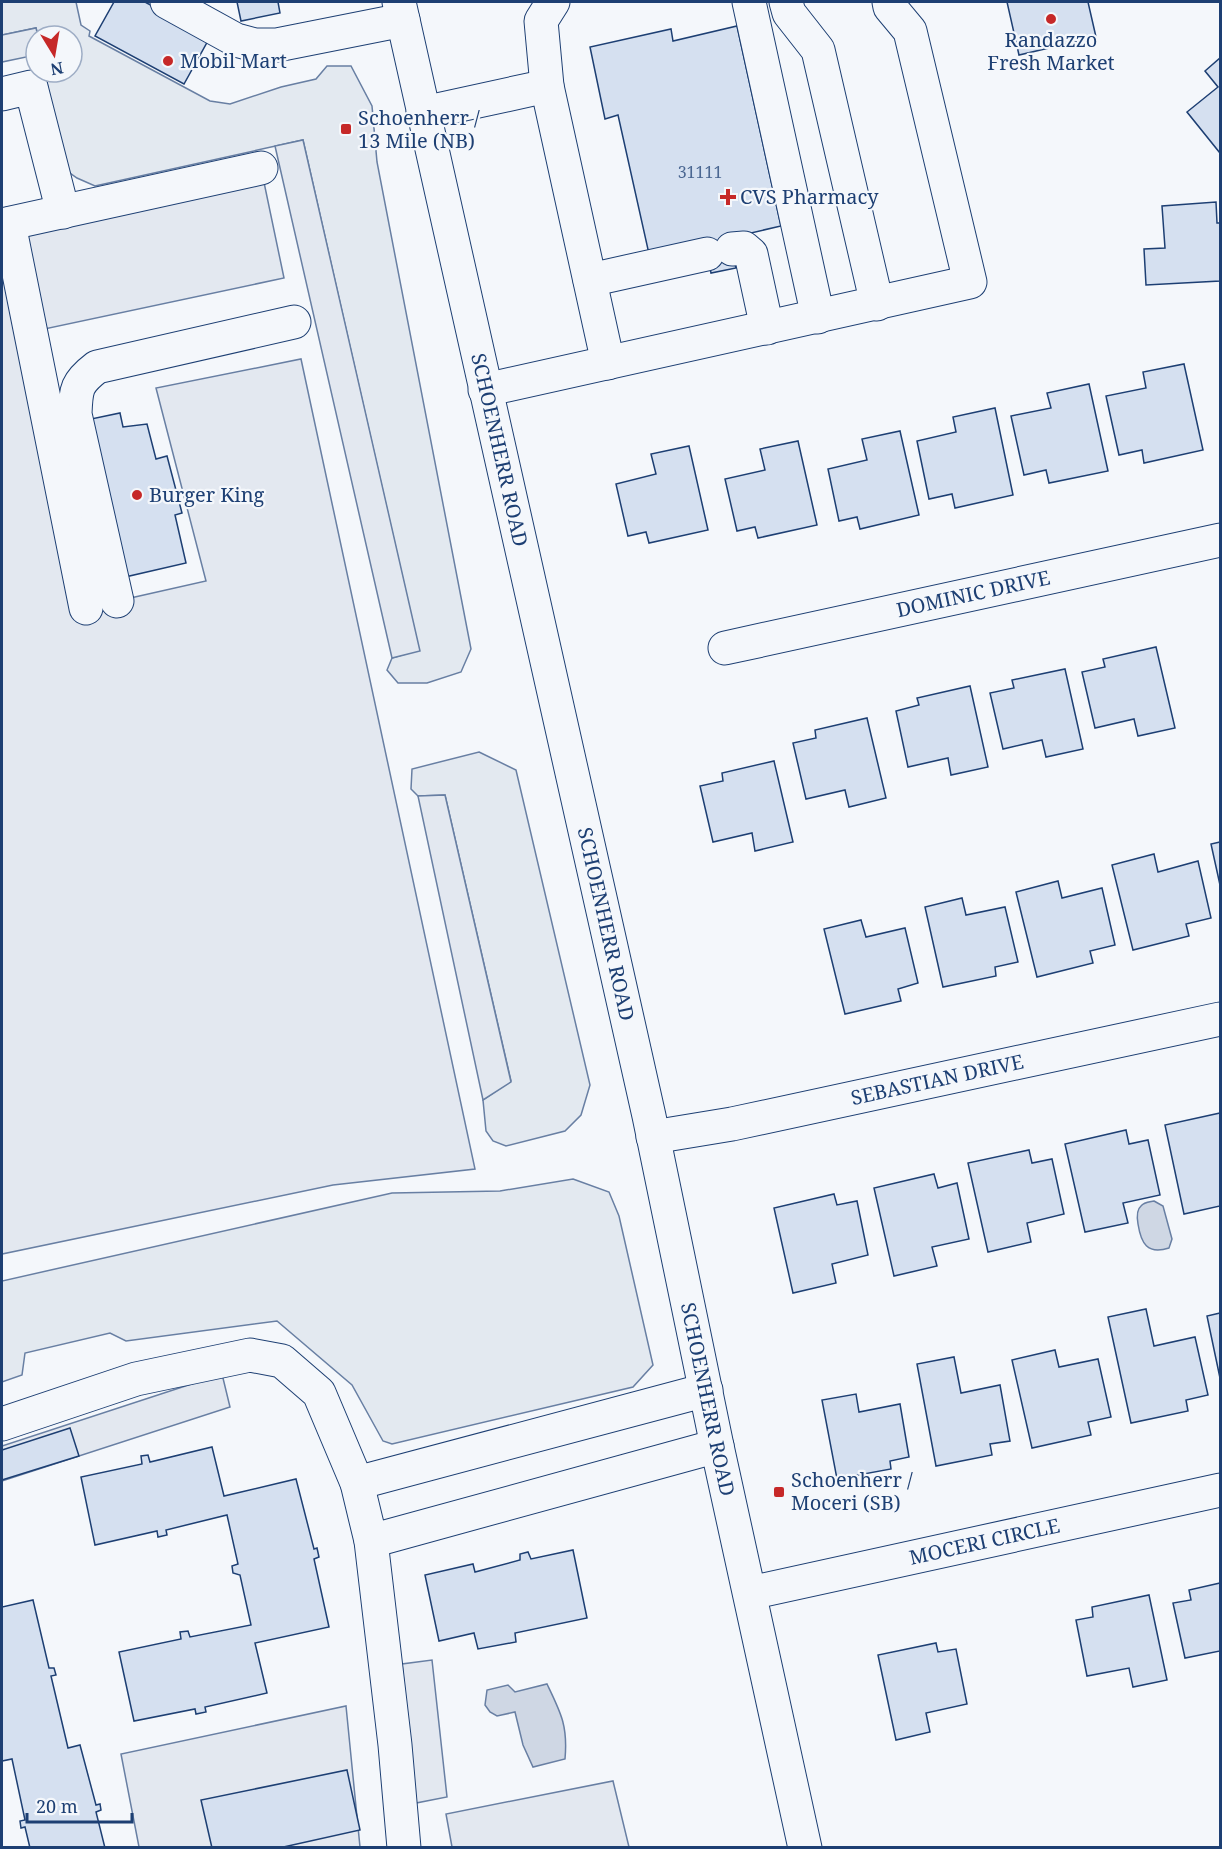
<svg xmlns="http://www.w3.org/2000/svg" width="1222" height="1849" font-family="'Noto Serif',serif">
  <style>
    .green { fill: #e3e9f0; stroke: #687fa3; stroke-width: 1.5 }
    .parking { fill: #e3e8f0; stroke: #687fa3; stroke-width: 1.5 }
    .water { fill: #cfd7e4; stroke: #687fa3; stroke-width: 1.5 }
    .building { fill: #d5e0f0; stroke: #1d3f73; stroke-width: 1.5 }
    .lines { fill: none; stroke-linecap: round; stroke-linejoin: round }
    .minor-casing { stroke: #1d3f73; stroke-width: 35 }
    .major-casing { stroke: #1d3f73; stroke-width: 35 }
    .minor { stroke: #f4f7fb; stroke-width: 33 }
    .major { stroke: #f4f7fb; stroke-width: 33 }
    .poi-dot { fill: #c62828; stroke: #f4f7fb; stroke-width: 2 }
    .labels { text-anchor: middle; stroke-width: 4.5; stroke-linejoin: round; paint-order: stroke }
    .number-label { font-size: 16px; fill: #4b6792 }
    .poi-label { font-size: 20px; fill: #1d3f73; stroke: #f4f7fb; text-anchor: start }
    .street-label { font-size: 20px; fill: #1d3f73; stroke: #f4f7fb }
  </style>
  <rect width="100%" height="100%" fill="#f4f7fb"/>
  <g class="green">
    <polygon points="2,2 76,2 81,25 90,31 89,36 210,101 230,104 281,87 316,79 327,66 351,66 372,106 377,162 471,649 461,672 427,683 398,683 387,670 392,658 419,650 303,140 95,186 77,178 63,168 45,72 72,72 72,36 38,36 36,28 2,35"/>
    <polygon points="479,752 516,770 590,1085 581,1115 565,1131 506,1146 493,1141 486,1131 483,1100 511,1081 445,795 418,796 411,789 412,769"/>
    <polygon points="573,1179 609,1192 619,1216 653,1365 633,1387 392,1444 383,1441 352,1385 277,1321 126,1341 110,1333 25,1353 22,1375 2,1382 2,1281 392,1193 500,1191"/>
  </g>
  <g class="parking">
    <polygon points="36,28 38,36 36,36 36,55 2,62 2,35"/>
    <polygon points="303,140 420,651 392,658 275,146"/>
    <polygon points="261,168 284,278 30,332 86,608 206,581 156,388 301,359 475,1169 333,1185 2,1254 2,225"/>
    <polygon points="445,795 511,1082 483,1100 418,796"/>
    <polygon points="222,1374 230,1407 2,1481 2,1446"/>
    <polygon points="432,1660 447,1797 416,1803 402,1664"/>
    <polygon points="346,1706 360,1847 139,1847 121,1754"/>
    <polygon points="613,1781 629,1847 452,1847 446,1814"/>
  </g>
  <g class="water">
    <path d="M1154,1201l9,5 9,33 -3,9c-22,7 -28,-5 -31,-24 -1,-6 -2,-14 3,-18 3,-4 8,-4 13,-5z"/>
    <path d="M547,1684c14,29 21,42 18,75l-32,8 -10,-22 -8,-33 -18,4 -7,-4 -5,-7 2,-15 21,-5 7,7z"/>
  </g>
  <g class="building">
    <polygon points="114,2 145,2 210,37 184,84 95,36"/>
    <polygon points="237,2 278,2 280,13 241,21"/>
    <polygon points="1007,2 1088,2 1096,37 1019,55"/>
    <polygon points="737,26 781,226 729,238 736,268 711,273 705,244 649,254 618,115 605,119 590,47 671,29 673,41"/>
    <polygon points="1220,58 1220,153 1187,112 1218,87 1205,71"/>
    <polygon points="1216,202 1217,223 1220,223 1220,281 1146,285 1144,249 1165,248 1162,206"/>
    <polygon points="1184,364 1203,450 1144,463 1142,450 1119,455 1106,396 1146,388 1143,372"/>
    <polygon points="1089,384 1108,471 1049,483 1046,470 1024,475 1011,416 1051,408 1047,393"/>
    <polygon points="995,408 1013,495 955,508 952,494 929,499 917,441 956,432 953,417"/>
    <polygon points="120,413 123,427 147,424 156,459 167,456 182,513 175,515 186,563 125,577 91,419"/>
    <polygon points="900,431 919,515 860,529 857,517 839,521 828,469 867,460 862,439"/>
    <polygon points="798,441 817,525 758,538 755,527 737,531 725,479 765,470 760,449"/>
    <polygon points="689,446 708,530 649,543 646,532 628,536 616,484 656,474 651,454"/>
    <polygon points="1156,647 1175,728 1138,736 1134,719 1095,728 1082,672 1105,667 1103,659"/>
    <polygon points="1065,669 1083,749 1046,757 1042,740 1003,749 990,693 1014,688 1012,680"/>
    <polygon points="970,686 988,767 951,775 948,758 908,767 896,711 919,705 917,698"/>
    <polygon points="867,718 886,798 849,807 845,790 806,799 793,743 816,738 815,730"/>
    <polygon points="774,761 793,842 755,851 752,833 713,842 700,786 723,781 722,773"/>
    <polygon points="1220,842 1220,885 1211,844"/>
    <polygon points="1154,854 1158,872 1198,861 1211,918 1186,924 1189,936 1133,950 1112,865"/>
    <polygon points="1058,881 1062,898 1102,888 1115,945 1090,951 1093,963 1037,977 1016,892"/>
    <polygon points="962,898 966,915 1005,907 1018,962 995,967 996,976 943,987 925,907"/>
    <polygon points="861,920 866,937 905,928 918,983 898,989 901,1001 845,1014 824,929"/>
    <polygon points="1220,1113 1220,1206 1184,1214 1165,1125"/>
    <polygon points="1126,1130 1129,1144 1148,1140 1160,1195 1123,1203 1128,1223 1085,1232 1065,1144"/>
    <polygon points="1029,1150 1032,1163 1052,1159 1064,1214 1027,1223 1031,1242 988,1252 968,1163"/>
    <polygon points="934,1174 938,1188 957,1183 969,1239 932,1247 937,1266 894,1276 874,1188"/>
    <polygon points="834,1194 837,1205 857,1201 868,1255 832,1264 836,1283 793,1293 774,1208"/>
    <polygon points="1146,1309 1154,1346 1195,1337 1208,1395 1186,1400 1188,1411 1131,1423 1108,1317"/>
    <polygon points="1220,1313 1220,1378 1207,1316"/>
    <polygon points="1055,1350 1059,1367 1098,1359 1111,1417 1088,1422 1091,1435 1032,1448 1012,1360"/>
    <polygon points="954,1357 961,1393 1000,1385 1010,1441 990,1444 992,1455 936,1466 917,1364"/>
    <polygon points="856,1394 859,1412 900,1404 909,1457 890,1461 891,1469 837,1479 822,1400"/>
    <polygon points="70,1428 79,1456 2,1480 2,1450"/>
    <polygon points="212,1447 224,1496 296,1479 314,1549 317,1548 319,1557 314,1559 329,1627 255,1643 267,1693 205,1707 206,1712 196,1714 195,1709 134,1721 119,1652 181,1639 180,1632 188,1631 190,1637 251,1625 240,1575 233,1573 232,1566 238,1564 227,1515 166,1530 167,1535 158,1537 157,1531 95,1545 81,1477 142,1464 141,1456 148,1455 150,1462"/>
    <polygon points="573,1550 587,1618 515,1633 516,1642 478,1649 474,1633 439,1641 425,1575 473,1564 475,1572 520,1560 520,1554 528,1552 531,1559"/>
    <polygon points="1220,1583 1220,1651 1185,1658 1173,1603 1191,1600 1189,1590"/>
    <polygon points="1149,1595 1167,1680 1133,1687 1129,1668 1087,1676 1076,1620 1093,1617 1092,1607"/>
    <polygon points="33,1600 49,1668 54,1668 56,1675 51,1676 68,1748 80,1745 96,1805 100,1804 101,1810 96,1812 105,1848 30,1848 25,1827 21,1828 20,1821 25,1820 12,1759 2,1761 2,1607"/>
    <polygon points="936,1643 938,1652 956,1649 967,1704 926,1713 930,1732 896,1740 878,1655"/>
    <polygon points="347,1770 360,1830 279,1848 212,1848 201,1800"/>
  </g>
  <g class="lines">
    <defs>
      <g id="minor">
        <polyline points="167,2 236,40 255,45 277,45 403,20"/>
        <polyline points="553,2 541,21 547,86 608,363"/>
        <polyline points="749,2 818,317"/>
        <polyline points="786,2 789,13 818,50 877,304"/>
        <polyline points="2,94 31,87 63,212"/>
        <polyline points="423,113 547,86"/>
        <polyline points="9,224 86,608"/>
        <polyline points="2,225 261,168"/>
        <polyline points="732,249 744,248 751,254 767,328"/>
        <polyline points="590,280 707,254"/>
        <polyline points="485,390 970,282 910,31 890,7 889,2"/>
        <path d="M117,601l-42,-187c1,-25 1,-31 22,-47l197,-45"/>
        <path id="s1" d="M725,648l495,-108"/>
        <path id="s2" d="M653,1137l79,-13 488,-105"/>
        <polyline points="2,1424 136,1379 250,1355 282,1361 319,1393 357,1483 371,1541 395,1745 404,1848"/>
        <polyline points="357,1483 706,1390"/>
        <polyline points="371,1541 717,1446"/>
        <path id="s3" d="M750,1593l470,-103"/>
      </g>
      <g id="major">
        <path id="s4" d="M399,2l250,1114 68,330 88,402"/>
      </g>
    </defs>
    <use href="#minor" class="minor-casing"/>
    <use href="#major" class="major-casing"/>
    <use href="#minor" class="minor"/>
    <use href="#major" class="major"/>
  </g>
  <g class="poi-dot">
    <circle cx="1051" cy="19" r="6"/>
    <circle cx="168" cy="61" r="6"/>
    <rect x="340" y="123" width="12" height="12" rx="3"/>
    <path d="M725 188h6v6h6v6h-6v6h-6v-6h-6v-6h6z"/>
    <circle cx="137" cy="495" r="6"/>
    <rect x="773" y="1486" width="12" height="12" rx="3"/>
  </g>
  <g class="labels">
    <g class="number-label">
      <text x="700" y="178">31111</text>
    </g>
    <g class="poi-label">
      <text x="1051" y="47" text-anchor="middle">Randazzo<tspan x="1051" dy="23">Fresh Market</tspan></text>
      <text x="180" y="68">Mobil Mart</text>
      <text x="358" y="125">Schoenherr /<tspan x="358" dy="23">13 Mile (NB)</tspan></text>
      <text x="740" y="204">CVS Pharmacy</text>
      <text x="149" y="502">Burger King</text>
      <text x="791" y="1487">Schoenherr /<tspan x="791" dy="23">Moceri (SB)</tspan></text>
    </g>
    <g class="street-label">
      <text dy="7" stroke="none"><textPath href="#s4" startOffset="459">SCHOENHERR ROAD</textPath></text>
      <text dy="7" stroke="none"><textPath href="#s1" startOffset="254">DOMINIC DRIVE</textPath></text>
      <text dy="7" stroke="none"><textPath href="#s4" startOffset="945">SCHOENHERR ROAD</textPath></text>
      <text dy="7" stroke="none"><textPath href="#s2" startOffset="290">SEBASTIAN DRIVE</textPath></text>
      <text dy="7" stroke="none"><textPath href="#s4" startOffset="1431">SCHOENHERR ROAD</textPath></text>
      <text dy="7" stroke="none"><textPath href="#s3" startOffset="240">MOCERI CIRCLE</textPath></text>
    </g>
  </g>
  <rect width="1222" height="1849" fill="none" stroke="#1d3f73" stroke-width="6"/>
  <g transform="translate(54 54) rotate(169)"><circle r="28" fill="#f4f7fb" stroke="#9eadc5" stroke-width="1.5"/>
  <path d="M0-4.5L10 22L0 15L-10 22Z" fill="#c62828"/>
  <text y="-9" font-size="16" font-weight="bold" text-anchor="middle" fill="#1d3f73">N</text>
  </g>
  <path d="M27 1813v9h105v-9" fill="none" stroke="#1d3f73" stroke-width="3"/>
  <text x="36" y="1813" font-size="18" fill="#1d3f73" stroke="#f4f7fb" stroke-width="4.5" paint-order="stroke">20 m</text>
</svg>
